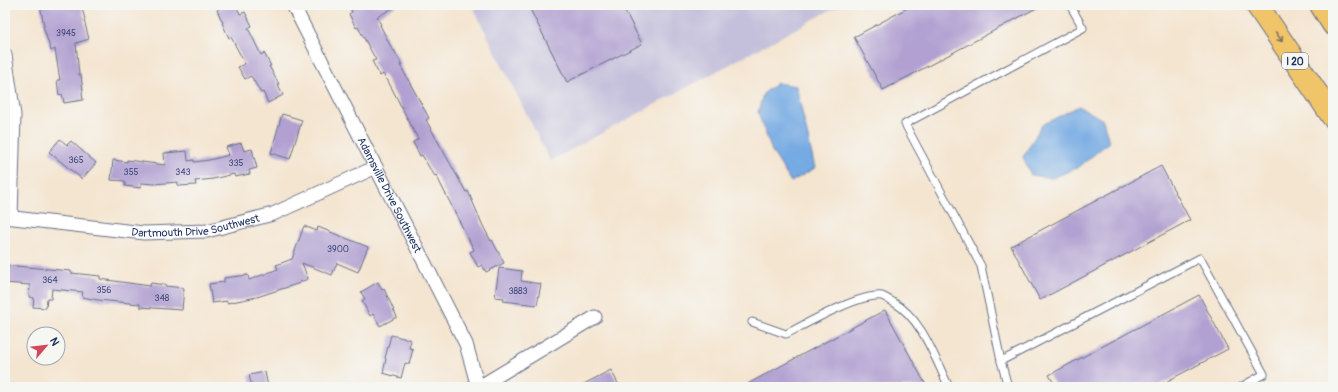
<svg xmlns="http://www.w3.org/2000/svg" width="1338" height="392" font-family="Pangolin,sans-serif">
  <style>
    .industrial { fill: #c4c0db }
    .water { fill: #76aae3; stroke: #486ca0 }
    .building { fill: #b1a0d1 }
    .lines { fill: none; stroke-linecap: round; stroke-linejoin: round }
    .service-casing { stroke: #676f86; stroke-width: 9 }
    .minor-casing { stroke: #676f86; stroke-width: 15 }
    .motorway-casing { stroke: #676f86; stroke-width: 24 }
    .service { stroke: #fff; stroke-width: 7 }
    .minor { stroke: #fff; stroke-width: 13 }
    .motorway { stroke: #f0c469; stroke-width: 22 }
    .oneway { stroke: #7b7263 }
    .labels { text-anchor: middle; stroke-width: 3.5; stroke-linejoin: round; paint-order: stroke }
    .number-label { font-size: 9px; fill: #404b7b }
    .shield { fill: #f6f6f2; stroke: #5d6b8a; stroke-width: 1 }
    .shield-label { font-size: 10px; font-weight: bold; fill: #1b2f5e }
    .street-label { font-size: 11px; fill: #1b2f5e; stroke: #f6f6f2 }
  </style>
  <rect width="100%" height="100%" fill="#f6f6f2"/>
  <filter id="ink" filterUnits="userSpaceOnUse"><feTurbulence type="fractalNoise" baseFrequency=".025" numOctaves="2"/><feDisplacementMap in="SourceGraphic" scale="8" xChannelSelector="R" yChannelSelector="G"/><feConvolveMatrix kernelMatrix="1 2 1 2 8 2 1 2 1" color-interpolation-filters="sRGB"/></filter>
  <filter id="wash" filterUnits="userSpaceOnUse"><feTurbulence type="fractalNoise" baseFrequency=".012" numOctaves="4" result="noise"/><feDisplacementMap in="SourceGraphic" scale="16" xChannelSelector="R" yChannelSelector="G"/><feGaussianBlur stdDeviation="0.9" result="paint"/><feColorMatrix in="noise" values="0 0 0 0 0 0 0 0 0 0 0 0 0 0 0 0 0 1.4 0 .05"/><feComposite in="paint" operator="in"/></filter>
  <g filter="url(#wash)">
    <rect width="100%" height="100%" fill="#f4e5d0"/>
    <polygon class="industrial" points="472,5 842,5 827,12 550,161"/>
    <g class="water">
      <polygon points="777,83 796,86 815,168 791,182 772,151 758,113 763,94"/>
      <polygon points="1079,106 1103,120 1109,142 1079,167 1052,178 1031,175 1023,157 1042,125"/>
    </g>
    <g id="blocks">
      <g class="building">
        <polygon points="40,5 81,5 85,19 84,20 89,39 76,43 79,75 81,75 83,91 82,92 83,100 64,103 62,94 59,95 57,80 60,80 55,49 51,51 43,26 44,26"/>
        <polygon points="225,5 236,5 240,14 245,12 252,26 248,28 261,55 264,53 271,66 269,66 279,84 277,84 283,95 268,103 263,92 261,93 251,76 245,79 238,67 245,64 231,37 229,38 222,23 223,23 217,10"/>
        <polygon points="349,5 398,5 377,17 381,25 380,25 393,51 394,50 402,65 400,65 429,118 426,120 466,192 468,191 483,226 491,241 492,240 504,263 486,272 482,265 478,267 470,252 474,250 436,175 435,176 430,169 422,155 420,156 413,142 418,139 388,81 383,74 380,76 372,61 376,60 358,27 356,28 349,14 352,12"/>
        <polygon points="528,5 622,5 642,44 567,82"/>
        <polygon points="913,5 1042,5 883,90 854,37"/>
        <polygon points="282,114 302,120 290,159 271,153"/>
        <polygon points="60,139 67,145 71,141 96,163 82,179 49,152"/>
        <polygon points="241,143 244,151 252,149 257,168 249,170 250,174 235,177 234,174 213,179 195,181 196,185 178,186 178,182 154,184 141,183 141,188 125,186 125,181 111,180 113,160 127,162 127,160 165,165 164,153 187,151 188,161 194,160 194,162 209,160 229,155 226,147"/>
        <polygon points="1161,166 1190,220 1040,300 1011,246"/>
        <polygon points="304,226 317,231 318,227 368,247 358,272 337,263 332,275 302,263 308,279 300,282 300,283 257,297 227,303 227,301 212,303 209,284 224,282 224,278 248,275 249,280 278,269 276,265 292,259"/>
        <polygon points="5,265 71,271 71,273 100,276 100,279 150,286 151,283 165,285 165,286 184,288 182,310 140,307 140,304 98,300 82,297 83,292 52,289 51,299 47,299 46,308 33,307 34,298 29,297 30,285 5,283"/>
        <polygon points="499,268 522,271 521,281 541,284 537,305 503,301 504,298 495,297"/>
        <polygon points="378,282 382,290 384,289 397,317 380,326 373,314 370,316 362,301 365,299 361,292"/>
        <polygon points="1199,295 1228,349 1156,387 1056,387 1049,375"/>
        <polygon points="885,310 927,387 742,387"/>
        <polygon points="391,335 411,340 409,348 413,349 409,364 405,363 401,378 383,373 386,359 385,358"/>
        <polygon points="611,370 620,387 578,387"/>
        <polygon points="265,372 268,387 252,387 249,375"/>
      </g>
    </g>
  </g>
  <g filter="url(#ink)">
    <use href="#blocks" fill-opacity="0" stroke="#676f86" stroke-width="1"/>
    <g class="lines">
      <defs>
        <g id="service">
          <path d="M752,322l34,12c20,-10 74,-41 96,-38 3,1 7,4 11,6 29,16 42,57 56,85"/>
          <polyline points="1001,361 1200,258 1264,374 1241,387"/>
          <polyline points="1008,387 1001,361 981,266 905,124 1083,28 1070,5"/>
        </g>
        <g id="minor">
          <path id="s1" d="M293,5l173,339 12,43"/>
          <polyline points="5,55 14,115 11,217"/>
          <path id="s2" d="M5,217l139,16 63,-2 66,-17 103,-47"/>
          <polyline points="479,387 595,317"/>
        </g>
        <g id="motorway">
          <polyline points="1257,5 1333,117"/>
          <polyline points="1321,5 1333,24"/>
        </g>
      </defs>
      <use href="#service" class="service-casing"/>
      <use href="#minor" class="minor-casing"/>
      <use href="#motorway" class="motorway-casing"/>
      <use href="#service" class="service"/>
      <use href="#minor" class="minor"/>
      <use href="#motorway" class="motorway"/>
    </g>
    <defs><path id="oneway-shaft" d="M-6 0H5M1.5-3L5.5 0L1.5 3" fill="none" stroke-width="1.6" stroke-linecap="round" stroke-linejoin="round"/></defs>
    <use class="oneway" href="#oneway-shaft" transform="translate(1279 37) rotate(56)"/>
  </g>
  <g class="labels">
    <g class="number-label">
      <text x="66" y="36">3945</text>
      <text x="76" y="163">365</text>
      <text x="236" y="166">335</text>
      <text x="131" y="175">355</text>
      <text x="183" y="175">343</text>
      <text x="338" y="252">3900</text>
      <text x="50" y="283">364</text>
      <text x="104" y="293">356</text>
      <text x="518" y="294">3883</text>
      <text x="162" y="301">348</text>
    </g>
    <rect class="shield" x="1282" y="53" width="26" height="16" rx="3"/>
    <g class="shield-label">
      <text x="1295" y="65">I 20</text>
    </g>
    <g class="street-label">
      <text dy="4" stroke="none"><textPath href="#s1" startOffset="213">Adamsville Drive Southwest</textPath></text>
      <text dy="4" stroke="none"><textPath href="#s2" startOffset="192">Dartmouth Drive Southwest</textPath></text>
    </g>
  </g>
  <rect width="1338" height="392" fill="none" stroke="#f6f6f2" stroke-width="20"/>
  <g transform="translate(46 346) rotate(62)"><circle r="19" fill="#f6f6f2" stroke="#9ea6b7"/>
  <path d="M0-3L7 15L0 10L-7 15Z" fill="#d1495b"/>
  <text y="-6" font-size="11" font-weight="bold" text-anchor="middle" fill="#1b2f5e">N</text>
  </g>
</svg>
